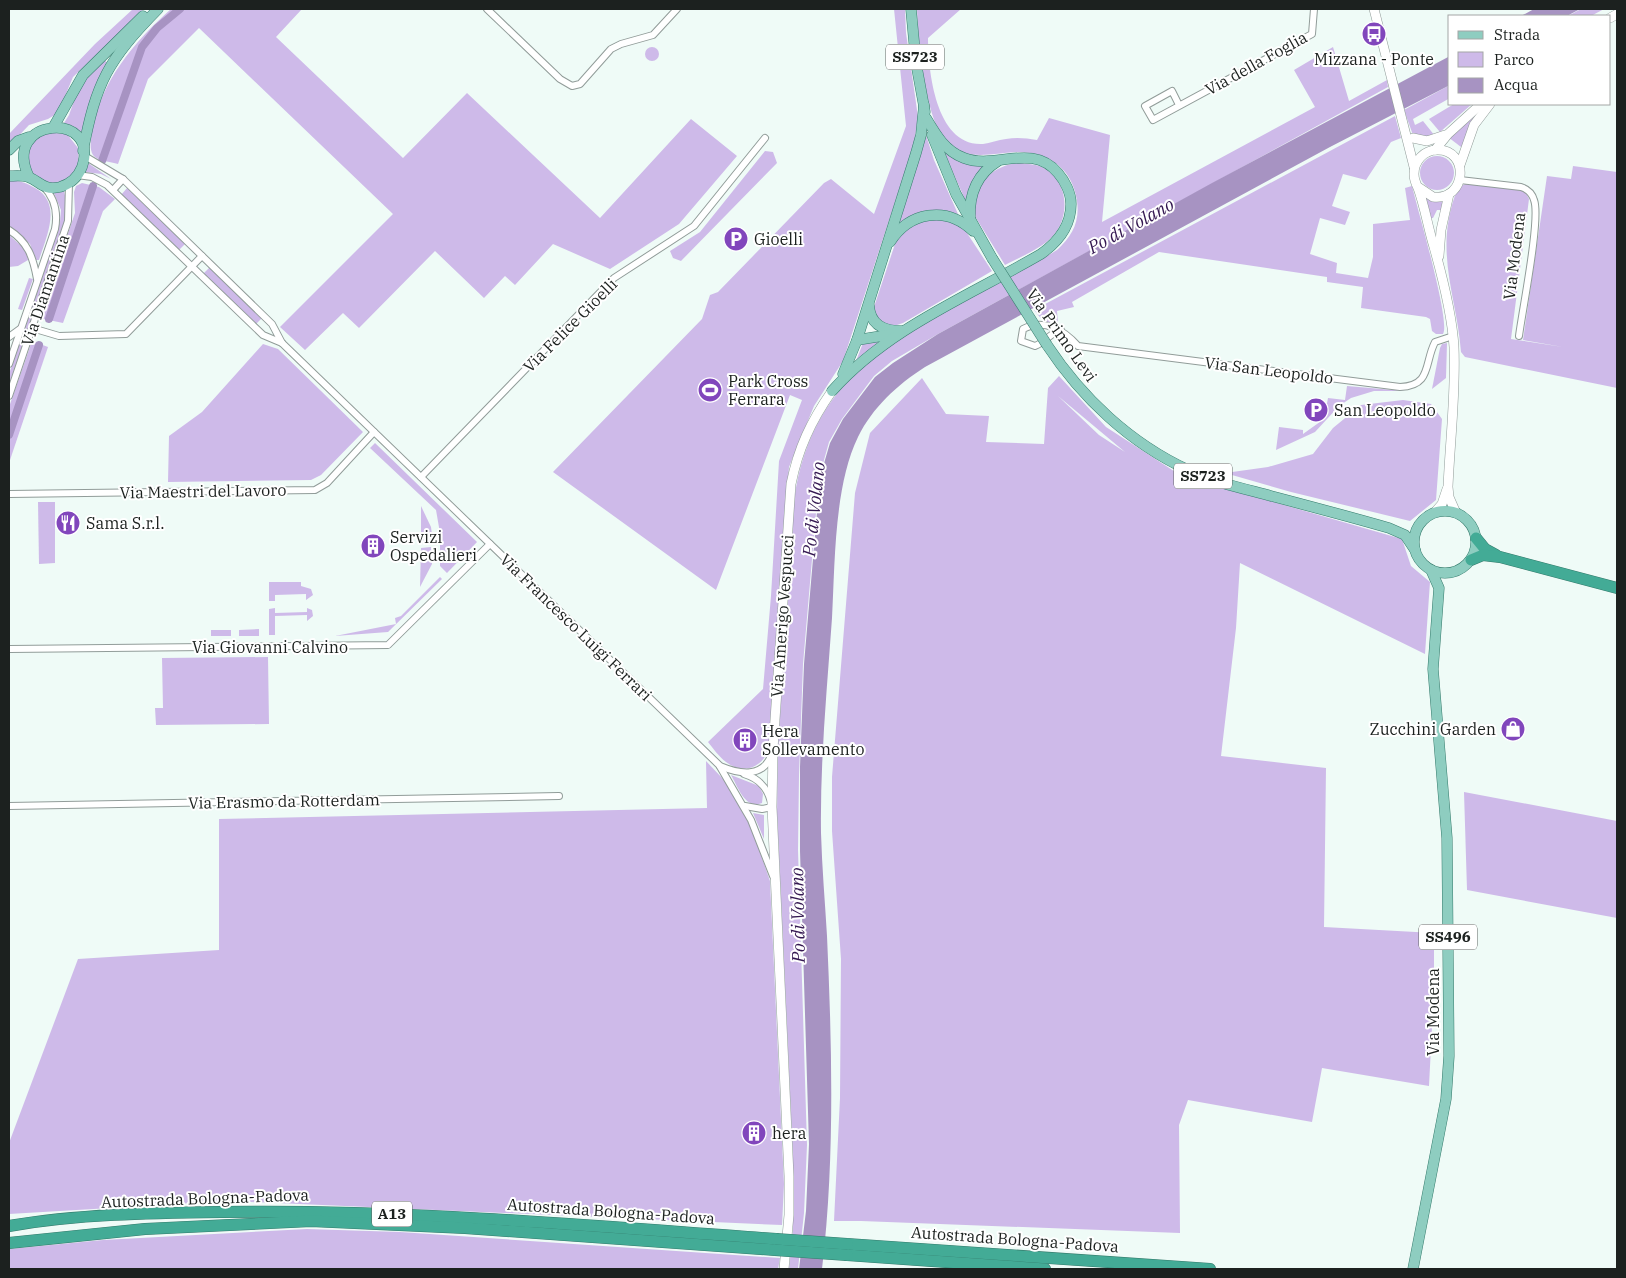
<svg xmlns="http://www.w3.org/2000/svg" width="1626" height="1278" font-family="'IBM Plex Serif',serif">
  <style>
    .green { fill: #cebae9; fill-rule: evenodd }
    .water { fill: #a793c2 }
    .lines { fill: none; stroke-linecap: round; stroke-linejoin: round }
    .canal { stroke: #a793c2; stroke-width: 8 }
    .street-casing { stroke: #919c99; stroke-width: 8 }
    .secondary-casing { stroke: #919c99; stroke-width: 10 }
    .primary-casing { stroke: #357b6c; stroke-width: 11 }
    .highway-casing { stroke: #357b6c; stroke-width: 12 }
    .street { stroke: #fff; stroke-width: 6 }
    .secondary { stroke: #fff; stroke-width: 9 }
    .primary { stroke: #8ecdc0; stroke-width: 10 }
    .highway { stroke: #43ab96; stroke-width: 11 }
    .primary-bridge-casing { stroke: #357b6c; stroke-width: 11; stroke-linecap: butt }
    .highway-bridge-casing { stroke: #357b6c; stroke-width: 12; stroke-linecap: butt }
    .primary-bridge { stroke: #8ecdc0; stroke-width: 10 }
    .highway-bridge { stroke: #43ab96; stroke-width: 11 }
    .labels { text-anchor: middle; stroke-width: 4; stroke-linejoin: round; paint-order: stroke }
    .shield { fill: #fff; stroke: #606462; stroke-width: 1 }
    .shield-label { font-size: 15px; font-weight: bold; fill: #1c211f }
    .poi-label { font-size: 16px; fill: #1c211f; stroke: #fff; text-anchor: start }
    .street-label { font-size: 16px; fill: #1c211f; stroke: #fff }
    .water-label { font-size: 18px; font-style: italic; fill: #341851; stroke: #fff }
  </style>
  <rect width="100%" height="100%" fill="#effbf7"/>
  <g class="green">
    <polygon points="133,9 144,9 73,77 58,113 48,119 29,125 9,146 9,134 95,44"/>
    <path d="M171,9h131l-26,28 127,121 64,-65 133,125 91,-99 46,37 -58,68 -69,45 -57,-25 -38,41 -10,-9 -21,22 -49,-47 -76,77 -16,-15 -38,37 -25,-23 113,-113 -194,-186 -51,51 -30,85c-7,-2 -21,-3 -25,-9 -4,-7 -2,-16 -1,-23 8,-50 42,-90 79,-123z"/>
    <path d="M894,9h11l1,24 12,84 -4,27 -71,217 -29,45 -25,61 -20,282c-7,19 -26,26 -43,13 -7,-5 -13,-14 -18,-20l55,-53 8,-93 8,-135 23,-61 -12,-5 -74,195 -163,-118 149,-153 8,-24 8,-3 106,-109 7,-4 43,35 32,-88z"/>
    <path d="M917,9h44l-33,29c0,33 8,109 55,106 7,-1 15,-4 23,-5 10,-2 20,-1 31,1l12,-22 61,17 -8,87 213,-115 -21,-37 39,-23 16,54 38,-21 1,7 -450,247 -46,27 -18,15 -32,43 -13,23 -10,36 -16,186 -4,111 -1,75 9,295 -3,68 -6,56h-9l4,-40v-72l-16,-345 1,-65 16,-245c20,-155 149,-181 263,-252 15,-14 23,-28 20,-49 -4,-32 -29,-50 -61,-49 -25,1 -47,10 -68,-9 -23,-20 -30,-103 -31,-134z"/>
    <polygon points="1581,9 1604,9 1591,16 1568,16"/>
    <circle cx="652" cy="54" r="7"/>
    <polygon points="104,59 107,63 101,74 83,143 72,126 64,123 69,115 79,87"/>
    <polygon points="1450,85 1450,98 1413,119 1415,125 1423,121 1435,136 1430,138 1413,135 1404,110"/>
    <polygon points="1454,104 1472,104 1440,132 1429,119"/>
    <polygon points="1484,104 1461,147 1448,137"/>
    <path d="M1395,116l6,22 -10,4 -25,38 -23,-6 -11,32 18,6 -5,13 -25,-7 -10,36 27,9 -1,10 32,5 5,-21v-33l37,-4 -5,-32 7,-2c5,21 39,137 31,148h-7l-4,-3 -2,-12 -4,-2 -65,-9 2,-21 -36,-5v-5l-168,-25 -87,50 2,5 -17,4 1,12 -3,2 -12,-4 -9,-11z"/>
    <polygon points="41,132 67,134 78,148 79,166 67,181 50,185 28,171 28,144"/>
    <polygon points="925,132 934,160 958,214 936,210 898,226"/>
    <polygon points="943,150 990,164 967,204"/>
    <polygon points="765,151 773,152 777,163 681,261 673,258 670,251 700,232"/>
    <circle cx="1437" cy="173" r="17"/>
    <polygon points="88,163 111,179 101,174 85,172"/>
    <path d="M1019,163c8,1 16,1 23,4 27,13 29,50 10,70 -13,13 -32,20 -47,28l-29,-47c-8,-29 15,-53 43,-55z"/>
    <path d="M1573,166l44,6v216l-152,-31 -4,-5c-4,-53 -24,-93 -9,-147 2,-6 4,-16 11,-20 6,-3 16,-1 22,0 14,2 29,1 41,8l3,6 -18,140 52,8 -40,-7 24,-164 24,3z"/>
    <path d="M9,181c11,-1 17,2 26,7 28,15 11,50 4,72h-4l-5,-16 -21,-17z"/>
    <polygon points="82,183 99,187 115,199 103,211 63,323 39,318 75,213 74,192 76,186"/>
    <polygon points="128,187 186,243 178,251 121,195"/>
    <polygon points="64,191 67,204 64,223 9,385 9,374 60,222 61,210 54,193"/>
    <polygon points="1425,197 1444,198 1442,210 1437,210 1433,218 1430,218"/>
    <polygon points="925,219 948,219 965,230 992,271 903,323 894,326 879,322 874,311 874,307 897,238 903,231"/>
    <polygon points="9,235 27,251 28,260 18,266 9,267"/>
    <polygon points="210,267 262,318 255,325 203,274"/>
    <polygon points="29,278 33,279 22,310 18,309"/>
    <polygon points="886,339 856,361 863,343"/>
    <polygon points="32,341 48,347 9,463 9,407"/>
    <polygon points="1447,343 1446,378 1432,389 1440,348 1442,344"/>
    <polygon points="263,344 278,349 363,432 321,475 311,480 168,482 169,436 202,412"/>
    <path d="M1059,376l47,51 74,48 222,64 9,27 19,16 -5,72 -185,-91 -4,65 -15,128 105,12 -2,159 110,6v55l-5,98 -107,-18 -10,54 -124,-22 -9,25 1,108 -319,-12h-27l6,-123 1,-139 -9,-128v-54l23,-284 15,-60 52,-55 24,36 43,2 -3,26 58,2 4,-56zM1058,396l67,56 -26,-17z"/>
    <polygon points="1347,386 1405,391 1374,391 1351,398 1339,406 1315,432 1276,450 1279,427 1303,430 1303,434 1324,419 1328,398 1345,400"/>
    <polygon points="1403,400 1431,404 1442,419 1436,500 1410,521 1291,492 1225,473 1268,467 1313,454 1333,428 1361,405"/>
    <polygon points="375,443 477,542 447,573 440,566 440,533 436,510 370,448"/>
    <polygon points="38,502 55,502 55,563 39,564"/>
    <polygon points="421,506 431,527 432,535 421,542"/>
    <polygon points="431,547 432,564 420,587 421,548"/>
    <polygon points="440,577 442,579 388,632 335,636 396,624 395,618 401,616"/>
    <polygon points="269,582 301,582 301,586 311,589 313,595 306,600 306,594 275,595 275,601 269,601"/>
    <polygon points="275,608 275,613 307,612 307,608 312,610 313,616 307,621 307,615 275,616 275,635 269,635 269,609"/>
    <polygon points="259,629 259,636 239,636 239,630"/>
    <rect x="211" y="630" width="20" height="6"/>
    <polygon points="268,657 269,724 156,725 155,708 163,708 162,658"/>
    <polygon points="706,761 724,780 751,826 770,881 784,1184 782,1225 229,1201 9,1214 9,1143 78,959 219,950 219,819 707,808"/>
    <path d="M731,775l28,11 4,8 -1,9c-17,7 -24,-16 -31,-28z"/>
    <polygon points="1464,792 1617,821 1617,918 1467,890"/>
    <polygon points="753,813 764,815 764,839"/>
    <polygon points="307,1229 400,1232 780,1258 778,1269 9,1269 9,1249 103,1240"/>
  </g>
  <g class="water">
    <polygon points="1534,9 1580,9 1567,16 1521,16"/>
    <path d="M1450,56v29l-120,62 -405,220c-28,18 -52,40 -67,70 -24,49 -23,127 -26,181 -5,71 -12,143 -11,215 1,35 4,69 6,103 5,111 8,223 -5,333h-23l7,-58 3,-67 -9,-293v-84l4,-103 16,-187 10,-34 13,-24 32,-42 18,-14 45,-29 274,-151z"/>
  </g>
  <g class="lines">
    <g class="canal">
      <polyline points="102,161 142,47 157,28 180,9"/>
      <polyline points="49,319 93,186"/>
      <polyline points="9,435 39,345"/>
    </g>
    <defs>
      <g id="street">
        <polyline points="487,9 560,79 572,86 580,84 611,49 621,44 653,35 677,9"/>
        <polyline points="1179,105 1172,91 1145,106 1153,120 1312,34 1314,9"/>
        <polyline points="83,155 123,179 272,324 282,343 719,765 751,820 773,876"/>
        <polyline points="77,175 92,177 107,185 263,335 282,343"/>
        <path d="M1460,180l61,7c6,2 11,6 13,13 7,18 -12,112 -15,136"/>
        <polyline points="113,190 123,179"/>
        <path d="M9,230c19,12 24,27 28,49"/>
        <polyline points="32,328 59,336 126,334 202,256"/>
        <path d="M1061,330c-11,3 -15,12 -26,16l-14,-5 2,-12c21,-11 41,1 55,17l322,41c32,-1 24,-24 35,-45l18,-6"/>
        <polyline points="9,337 20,329"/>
        <path d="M9,364l46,-135c3,-16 0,-31 -12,-43"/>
        <polyline points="9,396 68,221 69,183"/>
        <polyline points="421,477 614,278 694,226 765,138"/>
        <polyline points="9,494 315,490 327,483 374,432"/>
        <polyline points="9,649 388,645 490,544"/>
        <path d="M720,766c19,8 44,13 52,-13"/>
        <path d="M744,774c17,5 25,16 28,33l-10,2 -17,-3"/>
        <polyline points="9,806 559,796"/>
      </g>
      <g id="secondary">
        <polyline points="1374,9 1414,167"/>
        <polyline points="1610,18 1617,14"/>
        <polyline points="1413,138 1427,141 1445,135"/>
        <polyline points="1435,150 1448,134 1481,104"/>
        <polyline points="1460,165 1474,125 1490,104"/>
        <path d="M1418,187l15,10c34,4 37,-48 4,-47 -13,0 -23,11 -23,24 0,6 2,10 4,14 7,19 10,40 16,59 9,32 18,67 20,100 2,46 -4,94 -6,140l1,10 7,16"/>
        <polyline points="1439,256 1441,230 1449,194"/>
        <polyline points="1435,512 1442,504 1447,489"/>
        <path d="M784,1269l5,-54v-39l-17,-369 1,-58 18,-265c7,-35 20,-63 41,-93"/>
      </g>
      <g id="primary">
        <polyline points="911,9 916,63 925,112"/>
        <polyline points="54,126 83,75 143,16"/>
        <polyline points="932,135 956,194 992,258"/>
        <polyline points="9,150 18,141 29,137"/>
        <path d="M83,151c13,-69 25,-91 75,-142"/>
        <path d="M9,176c5,0 14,-1 19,1 12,4 15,14 32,10 10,-3 18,-10 22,-20 19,-57 -82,-50 -53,10"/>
        <path d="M970,218c-1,-24 7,-44 28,-57"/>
        <path d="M890,242c19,-30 56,-37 83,-11"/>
        <path d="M869,305c1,20 15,26 33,26"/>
        <polyline points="857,340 894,334"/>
        <path d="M1047,345c35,53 83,98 141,125 28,13 58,19 87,27 38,10 76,20 114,31l16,7 10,15"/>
        <polyline points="843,374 857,340 916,153 921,135 924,105"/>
        <path d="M832,391c56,-63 137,-95 209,-137 17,-12 30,-28 30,-50 0,-11 -6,-23 -13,-31 -26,-31 -63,-3 -94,-15 -19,-7 -28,-23 -38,-40"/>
        <circle cx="1445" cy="542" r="31"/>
        <polyline points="1413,1269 1446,1099 1449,1056 1447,838 1433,669 1439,588 1431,570"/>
      </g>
      <g id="highway">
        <polyline points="1476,538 1485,549 1496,555"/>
        <polyline points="1471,560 1483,555 1500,557 1617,588"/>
        <path d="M9,1226c69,-12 141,-13 212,-14 185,-3 370,14 555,27"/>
        <polyline points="9,1243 145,1229 311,1221 465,1228 775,1250"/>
        <polyline points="847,1244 1210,1269"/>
        <polyline points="847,1255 1045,1269"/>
      </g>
    </defs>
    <use href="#street" class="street-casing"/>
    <use href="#secondary" class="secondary-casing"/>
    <use href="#primary" class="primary-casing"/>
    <use href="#highway" class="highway-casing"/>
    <use href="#street" class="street"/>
    <use href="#secondary" class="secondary"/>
    <use href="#primary" class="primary"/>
    <use href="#highway" class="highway"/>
    <defs>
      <polyline id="primary-bridge" points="992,258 1047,345"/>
      <g id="highway-bridge">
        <polyline points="776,1239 847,1244"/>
        <polyline points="775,1250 847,1255"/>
      </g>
    </defs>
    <use href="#primary-bridge" class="primary-bridge-casing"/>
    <use href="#highway-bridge" class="highway-bridge-casing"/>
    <use href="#primary-bridge" class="primary-bridge"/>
    <use href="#highway-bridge" class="highway-bridge"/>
  </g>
  <defs>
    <symbol id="bus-disc" viewBox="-11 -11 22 22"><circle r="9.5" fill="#8146bc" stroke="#fff"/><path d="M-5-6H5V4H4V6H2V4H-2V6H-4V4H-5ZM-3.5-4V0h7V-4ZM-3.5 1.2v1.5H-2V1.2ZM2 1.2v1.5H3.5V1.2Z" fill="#fff"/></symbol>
    <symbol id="parking-disc" viewBox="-11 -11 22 22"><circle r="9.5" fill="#8146bc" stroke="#fff"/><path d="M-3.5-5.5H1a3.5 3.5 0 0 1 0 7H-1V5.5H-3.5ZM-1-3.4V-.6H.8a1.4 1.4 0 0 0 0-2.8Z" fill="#fff"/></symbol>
    <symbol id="stadium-disc" viewBox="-11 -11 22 22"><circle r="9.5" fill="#8146bc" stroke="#fff"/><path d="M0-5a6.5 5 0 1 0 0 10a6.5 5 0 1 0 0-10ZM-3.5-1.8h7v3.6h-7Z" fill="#fff"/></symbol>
    <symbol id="restaurant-disc" viewBox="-11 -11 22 22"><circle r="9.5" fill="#8146bc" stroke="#fff"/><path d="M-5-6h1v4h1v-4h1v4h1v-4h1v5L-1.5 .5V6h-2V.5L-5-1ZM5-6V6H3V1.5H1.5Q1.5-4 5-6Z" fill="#fff"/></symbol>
    <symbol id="building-disc" viewBox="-11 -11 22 22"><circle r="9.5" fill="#8146bc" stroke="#fff"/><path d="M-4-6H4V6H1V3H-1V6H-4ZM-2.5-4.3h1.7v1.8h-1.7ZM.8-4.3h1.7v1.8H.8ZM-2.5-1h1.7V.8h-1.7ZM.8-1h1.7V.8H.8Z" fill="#fff"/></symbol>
    <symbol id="shop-disc" viewBox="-11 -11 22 22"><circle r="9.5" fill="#8146bc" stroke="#fff"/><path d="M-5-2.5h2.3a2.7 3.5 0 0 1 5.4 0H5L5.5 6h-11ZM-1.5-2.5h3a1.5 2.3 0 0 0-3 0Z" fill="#fff"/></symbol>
  </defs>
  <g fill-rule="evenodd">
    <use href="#bus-disc" x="1360" y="20" width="28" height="28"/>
    <use href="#parking-disc" x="722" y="225" width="28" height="28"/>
    <use href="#stadium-disc" x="696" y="376" width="28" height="28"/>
    <use href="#parking-disc" x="1302" y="396" width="28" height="28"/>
    <use href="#restaurant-disc" x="54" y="509" width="28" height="28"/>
    <use href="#building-disc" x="359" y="532" width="28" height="28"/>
    <use href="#shop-disc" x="1499" y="715" width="28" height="28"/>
    <use href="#building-disc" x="731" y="726" width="28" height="28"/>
    <use href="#building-disc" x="740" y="1119" width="28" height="28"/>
  </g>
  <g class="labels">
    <g class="shield">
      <rect x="886" y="44.5" width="58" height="25" rx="4"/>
      <rect x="1174" y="463.5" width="58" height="25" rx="4"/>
      <rect x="1419" y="924.5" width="58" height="25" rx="4"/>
      <rect x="372" y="1201.5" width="40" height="25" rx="4"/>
    </g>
    <g class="shield-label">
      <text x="915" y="62">SS723</text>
      <text x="1203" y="481">SS723</text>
      <text x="1448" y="942">SS496</text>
      <text x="392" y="1219">A13</text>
    </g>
    <g class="poi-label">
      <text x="1374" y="65" text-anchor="middle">Mizzana - Ponte</text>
      <text x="754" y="245">Gioelli</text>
      <text x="728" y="387">Park Cross<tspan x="728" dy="18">Ferrara</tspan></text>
      <text x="1334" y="416">San Leopoldo</text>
      <text x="86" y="529">Sama S.r.l.</text>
      <text x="390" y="543">Servizi<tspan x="390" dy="18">Ospedalieri</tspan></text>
      <text x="1496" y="735" text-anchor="end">Zucchini Garden</text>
      <text x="762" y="737">Hera<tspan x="762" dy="18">Sollevamento</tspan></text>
      <text x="772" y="1139">hera</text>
    </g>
    <g class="street-label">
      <text transform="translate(1256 63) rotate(-29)" y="6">Via della Foglia</text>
      <text transform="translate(1514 256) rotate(-83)" y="6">Via Modena</text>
      <text transform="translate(45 290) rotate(-71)" y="6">Via Diamantina</text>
      <text transform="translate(570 325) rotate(-45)" y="6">Via Felice Gioelli</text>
      <text transform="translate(1062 335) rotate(55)" y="6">Via Primo Levi</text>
      <text transform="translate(1269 370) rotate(7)" y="6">Via San Leopoldo</text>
      <text transform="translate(203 491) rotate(-1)" y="6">Via Maestri del Lavoro</text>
      <text transform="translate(782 616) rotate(-86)" y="6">Via Amerigo Vespucci</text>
      <text transform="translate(576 627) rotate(44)" y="6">Via Francesco Luigi Ferrari</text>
      <text x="270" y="653">Via Giovanni Calvino</text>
      <text transform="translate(284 801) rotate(-1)" y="6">Via Erasmo da Rotterdam</text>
      <text transform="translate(1433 1012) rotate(-90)" y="6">Via Modena</text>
      <text transform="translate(205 1198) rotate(-2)" y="6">Autostrada Bologna-Padova</text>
      <text transform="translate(611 1211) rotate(4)" y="6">Autostrada Bologna-Padova</text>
      <text transform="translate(1015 1239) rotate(4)" y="6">Autostrada Bologna-Padova</text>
    </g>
    <g class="water-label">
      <text transform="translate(1131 226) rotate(-29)" y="6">Po di Volano</text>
      <text transform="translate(814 509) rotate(-84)" y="6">Po di Volano</text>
      <text transform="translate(798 915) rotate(-91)" y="6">Po di Volano</text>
    </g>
  </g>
  <rect width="1626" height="1278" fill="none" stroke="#1c211f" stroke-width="20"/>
  <rect x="1448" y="15" width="162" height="90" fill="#ffffff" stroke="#a4a6a5"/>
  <rect x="1458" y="31" width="25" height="8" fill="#8ecdc0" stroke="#a4a6a5"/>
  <text x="1494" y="40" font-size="15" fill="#1c211f">Strada</text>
  <rect x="1458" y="52" width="25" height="15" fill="#cebae9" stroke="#a4a6a5"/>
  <text x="1494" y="65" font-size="15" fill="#1c211f">Parco</text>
  <rect x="1458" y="78" width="25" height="15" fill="#a793c2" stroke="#a4a6a5"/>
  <text x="1494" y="90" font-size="15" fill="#1c211f">Acqua</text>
</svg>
